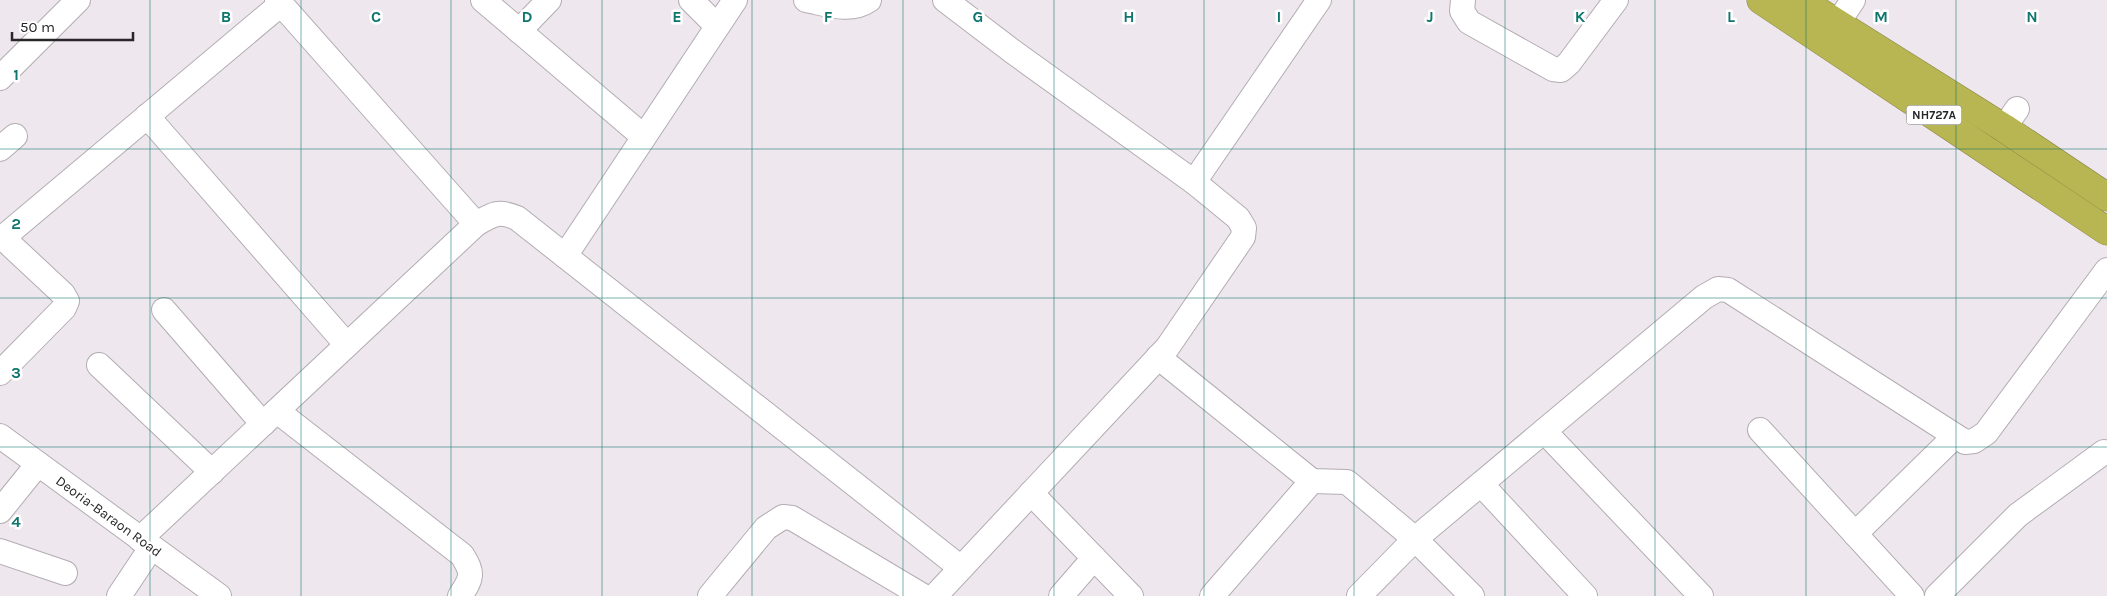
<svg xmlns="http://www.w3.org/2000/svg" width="2107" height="596" font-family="Karla,sans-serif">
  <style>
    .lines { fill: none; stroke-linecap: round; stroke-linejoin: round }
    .minor-casing { stroke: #b3acb2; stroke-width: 26 }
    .highway-casing { stroke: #868443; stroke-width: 29 }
    .minor { stroke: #fff; stroke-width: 24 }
    .highway { stroke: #b8b652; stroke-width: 28 }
    .grid { fill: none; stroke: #0f766e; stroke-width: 1; stroke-opacity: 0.55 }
    .labels { text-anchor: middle; stroke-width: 5; stroke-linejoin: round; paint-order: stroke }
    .shield { fill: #fff; stroke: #686768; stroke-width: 1 }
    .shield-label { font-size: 12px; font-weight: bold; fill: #282628 }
    .street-label { font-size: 14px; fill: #282628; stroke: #fff }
    .grid-label { font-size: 16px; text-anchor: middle; font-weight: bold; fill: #0f766e; stroke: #fff; stroke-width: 5; stroke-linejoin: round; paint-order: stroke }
  </style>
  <rect width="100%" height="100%" fill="#eee7ee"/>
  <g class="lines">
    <defs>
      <g id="minor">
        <polyline points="483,0 644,137"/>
        <polyline points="691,0 717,26"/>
        <path d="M806,0c21,4 44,13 63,0"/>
        <polyline points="1463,0 1462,11 1469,22 1553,69 1561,70 1569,63 1616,0"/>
        <polyline points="1837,24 1853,0"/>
        <polyline points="519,31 549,0"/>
        <polyline points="0,78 78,0"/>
        <polyline points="147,116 347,345"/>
        <polyline points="2004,128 2017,109"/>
        <polyline points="0,149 15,136"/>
        <polyline points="1194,182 1319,0"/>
        <path d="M476,224c17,-10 22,-14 41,-6l444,350"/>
        <polyline points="0,240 281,4 277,0"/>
        <polyline points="565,256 735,0"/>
        <polyline points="164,310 263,424"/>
        <polyline points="1158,357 1312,481 1347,482 1415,539 1472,596"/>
        <polyline points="99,365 212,472"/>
        <polyline points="0,373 64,308 67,301 63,294 3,238"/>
        <path d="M277,411l185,144c12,19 10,23 -2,41"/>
        <polyline points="1760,430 1912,596"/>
        <polyline points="1544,431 1701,596"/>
        <polyline points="0,436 219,596"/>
        <polyline points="1481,484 1585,596"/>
        <polyline points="1031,493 1131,596"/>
        <polyline points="0,511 38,464"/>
        <polyline points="1855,534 1955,436"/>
        <polyline points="140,539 476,224 281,4"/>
        <polyline points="0,551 65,573"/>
        <polyline points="119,596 151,548"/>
        <polyline points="710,596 766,528 783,517 792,518 923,596"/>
        <polyline points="935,596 1167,348 1243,237 1244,228 1238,218 1194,182 1012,51 945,0"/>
        <polyline points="1061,596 1094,558"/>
        <polyline points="1212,596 1312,481"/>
        <polyline points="1359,596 1415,539 1704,297 1718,289 1728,290 1965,442 1974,441 1986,433 2107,270"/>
        <polyline points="1937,596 2018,515 2104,452"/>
      </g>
      <g id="highway">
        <polyline points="1761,0 2107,231"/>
        <polyline points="1800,0 2004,128 2107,197"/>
      </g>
    </defs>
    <use href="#minor" class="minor-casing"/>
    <use href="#highway" class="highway-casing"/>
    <use href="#minor" class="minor"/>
    <use href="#highway" class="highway"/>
  </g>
  <path class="grid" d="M150,0v596M301,0v596M451,0v596M602,0v596M752,0v596M903,0v596M1054,0v596M1204,0v596M1354,0v596M1505,0v596M1655,0v596M1806,0v596M1956,0v596M0,149h2107M0,298h2107M0,447h2107"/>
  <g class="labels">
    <rect class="shield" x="1906.5" y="105.5" width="55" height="19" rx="4"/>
    <g class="shield-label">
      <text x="1934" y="119">NH727A</text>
    </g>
    <g class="street-label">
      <text transform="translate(109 516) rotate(36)" y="5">Deoria-Baraon Road</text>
    </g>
  </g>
  <g class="grid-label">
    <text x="226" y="22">B</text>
    <text x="376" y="22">C</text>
    <text x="527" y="22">D</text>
    <text x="677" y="22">E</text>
    <text x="828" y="22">F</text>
    <text x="978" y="22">G</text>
    <text x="1129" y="22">H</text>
    <text x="1279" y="22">I</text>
    <text x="1430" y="22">J</text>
    <text x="1580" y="22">K</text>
    <text x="1731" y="22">L</text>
    <text x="1881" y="22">M</text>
    <text x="2032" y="22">N</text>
    <text x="16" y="80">1</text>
    <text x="16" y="229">2</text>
    <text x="16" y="378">3</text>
    <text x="16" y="527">4</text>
  </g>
  <path d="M12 32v8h121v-8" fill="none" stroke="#282628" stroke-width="2.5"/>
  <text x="20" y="32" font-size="15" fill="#282628" stroke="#ffffff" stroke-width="4" paint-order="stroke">50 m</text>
</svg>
